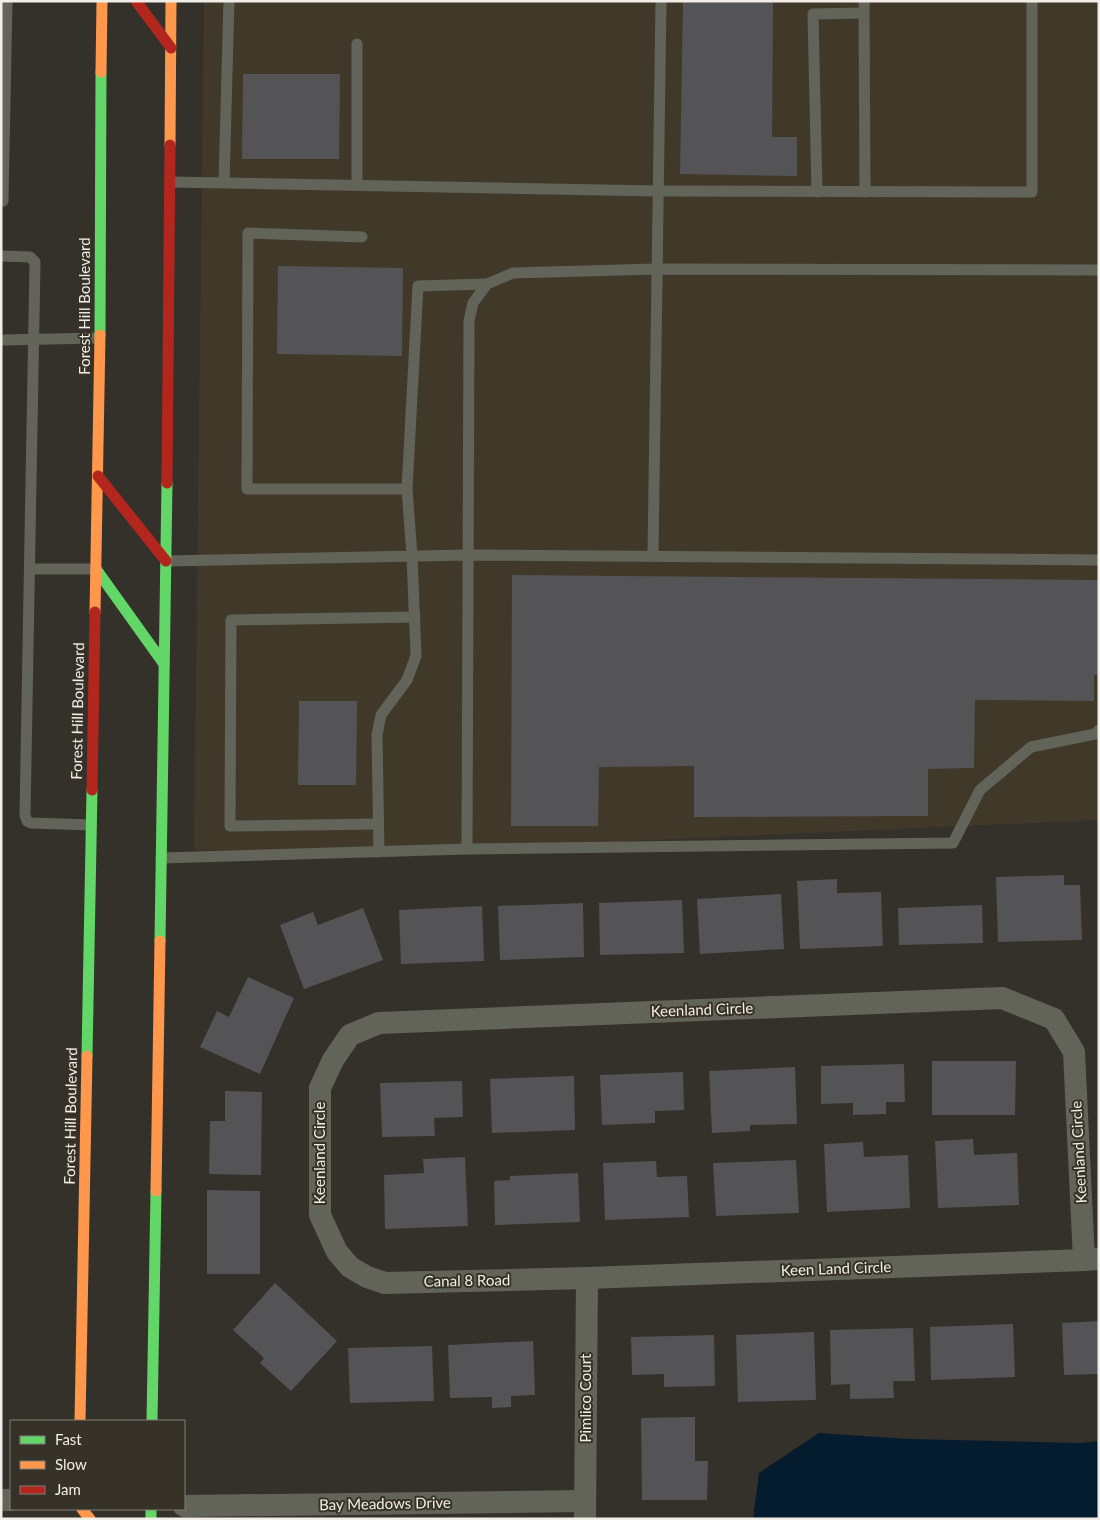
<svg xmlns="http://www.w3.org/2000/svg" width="1100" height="1520" font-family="Lato,sans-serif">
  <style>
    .built { fill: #403929 }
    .water { fill: #051b2e }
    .building { fill: #545356 }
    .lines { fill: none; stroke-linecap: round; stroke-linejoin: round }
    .lane { stroke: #626459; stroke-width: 11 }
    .street { stroke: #626459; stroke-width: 22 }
    .fast { stroke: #63d668; stroke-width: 11 }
    .slow { stroke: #ff974d; stroke-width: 11 }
    .jam { stroke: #b3261e; stroke-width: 11 }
    .labels { text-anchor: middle; stroke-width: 4; stroke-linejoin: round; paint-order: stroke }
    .street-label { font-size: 15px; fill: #f1eee7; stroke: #373227 }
  </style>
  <rect width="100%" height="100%" fill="#34312a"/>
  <polygon class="built" points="204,1 1099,1 1099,820 379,852 194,850"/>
  <polygon class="water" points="819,1433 908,1439 1080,1443 1099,1441 1099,1519 753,1519 759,1473"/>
  <g class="building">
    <polygon points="683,1 773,1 772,137 797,137 797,176 680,174"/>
    <polygon points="243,74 340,74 339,159 242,159"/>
    <polygon points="278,266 403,268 402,356 277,354"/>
    <polygon points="512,575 1099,580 1099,675 1094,675 1094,701 975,700 974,768 928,769 928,816 694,817 694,766 599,767 598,826 511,826"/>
    <polygon points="299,701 357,701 356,785 298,785"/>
    <polygon points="1064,875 1064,885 1080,885 1082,940 998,942 996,877"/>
    <polygon points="837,879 837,893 881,892 883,946 800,949 797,881"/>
    <polygon points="781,894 784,949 700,954 697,899"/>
    <polygon points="682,900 684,953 600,955 599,903"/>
    <polygon points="583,903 584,957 500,960 498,906"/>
    <polygon points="982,905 983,943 899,945 898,908"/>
    <polygon points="482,906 484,961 401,964 399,910"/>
    <polygon points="363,908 383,960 304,989 280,925 313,912 318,925"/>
    <polygon points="248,977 294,998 260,1074 200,1047 217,1011 229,1017"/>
    <polygon points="932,1061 1016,1061 1015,1115 932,1115"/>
    <polygon points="904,1064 905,1102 886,1102 886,1114 853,1115 853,1103 821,1104 821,1066"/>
    <polygon points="795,1067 797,1124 750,1125 750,1131 712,1133 709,1071"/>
    <polygon points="683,1072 684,1110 655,1111 655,1123 602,1125 600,1075"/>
    <polygon points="574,1076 575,1130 492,1133 490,1079"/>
    <polygon points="462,1081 463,1117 434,1118 435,1136 382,1137 380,1083"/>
    <polygon points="225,1091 262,1092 261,1175 209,1174 210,1121 225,1121"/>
    <polygon points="973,1139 974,1155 1017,1153 1019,1205 938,1208 935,1141"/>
    <polygon points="863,1142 864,1157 908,1155 910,1208 827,1212 824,1144"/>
    <polygon points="465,1157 468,1226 385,1229 384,1175 424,1173 423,1159"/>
    <polygon points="796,1160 799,1213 716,1216 713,1163"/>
    <polygon points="656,1161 657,1177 687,1176 689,1217 605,1220 603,1163"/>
    <polygon points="578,1173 580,1222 495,1225 494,1181 510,1180 510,1176"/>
    <polygon points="207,1190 260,1191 260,1274 207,1274"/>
    <polygon points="275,1283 337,1341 291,1391 260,1363 264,1358 233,1330"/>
    <polygon points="1099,1321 1099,1374 1064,1375 1062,1323"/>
    <polygon points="1013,1324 1015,1377 931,1380 930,1327"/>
    <polygon points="913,1328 915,1381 893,1381 894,1398 850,1399 850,1384 831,1385 830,1330"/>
    <polygon points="814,1332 816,1400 738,1402 736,1335"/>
    <polygon points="714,1335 715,1386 664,1387 664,1374 632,1375 631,1337"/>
    <polygon points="533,1341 535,1395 511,1396 511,1407 492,1408 492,1397 450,1398 448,1345"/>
    <polygon points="432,1346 434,1401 350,1403 348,1348"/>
    <polygon points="695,1417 695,1461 708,1461 707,1500 642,1500 641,1418"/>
  </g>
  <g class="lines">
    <g class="lane">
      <polyline points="864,1 865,192"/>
      <polyline points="357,44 357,185"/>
      <polyline points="170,182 657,191 1032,192 1032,1"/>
      <polyline points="224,182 229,1"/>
      <polyline points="817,192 813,14 864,13"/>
      <polyline points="1,201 3,201 7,1"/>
      <polyline points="362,237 248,233 247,489 407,489 418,286 487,284"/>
      <polyline points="1,256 30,257 35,262 25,815 27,821 31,823 91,825"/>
      <polyline points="1,340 99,338"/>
      <polyline points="653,555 661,1"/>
      <polyline points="166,561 469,555 1099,560"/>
      <polyline points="30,569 96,569"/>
      <polyline points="377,824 230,826 231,620 415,617"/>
      <polyline points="467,849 469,321 473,303 487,284 513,273 656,269 1099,270"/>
      <polyline points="379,852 377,735 381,715 407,680 416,656 412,556 407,489"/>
      <polyline points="161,858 467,849 953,843 980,790 1031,747 1095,734 1099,730"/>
    </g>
    <g class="street">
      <polyline points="1084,1260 1074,1052 1054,1019 1002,998 379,1023 350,1035 333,1060 320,1088 320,1215 337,1252 350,1267 367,1277 385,1283 587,1278 1084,1260 1099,1259"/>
      <polyline points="1,1500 11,1500"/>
      <polyline points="184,1506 585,1501"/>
      <polyline points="585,1519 587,1278"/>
    </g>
    <g class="fast">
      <polyline points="100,335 101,72"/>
      <polyline points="96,569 164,664"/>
      <polyline points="160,941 167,483"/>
      <polyline points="87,1056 92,790"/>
      <polyline points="152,1421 156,1191"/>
      <polyline points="151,1509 151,1519"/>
    </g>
    <g class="slow">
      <polyline points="101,72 102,1"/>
      <polyline points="170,145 171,1"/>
      <polyline points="95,612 100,335"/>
      <polyline points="156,1191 160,941"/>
      <polyline points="80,1421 87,1056"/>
      <polyline points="82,1509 90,1519"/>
    </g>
    <g class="jam">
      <polyline points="136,1 171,48"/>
      <polyline points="98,476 166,561"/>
      <polyline points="167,483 170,145"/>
      <polyline points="92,790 95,612"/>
    </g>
  </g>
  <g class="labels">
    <g class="street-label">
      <text transform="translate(85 306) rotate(-90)" y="5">Forest Hill Boulevard</text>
      <text transform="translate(78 711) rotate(-89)" y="5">Forest Hill Boulevard</text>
      <text transform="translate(702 1010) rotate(-2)" y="5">Keenland Circle</text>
      <text transform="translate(71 1116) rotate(-89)" y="5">Forest Hill Boulevard</text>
      <text transform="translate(1079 1152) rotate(-93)" y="5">Keenland Circle</text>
      <text transform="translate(320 1153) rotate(-90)" y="5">Keenland Circle</text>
      <text transform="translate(836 1269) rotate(-2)" y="5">Keen Land Circle</text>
      <text transform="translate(467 1281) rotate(-1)" y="5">Canal 8 Road</text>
      <text transform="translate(586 1398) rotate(-90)" y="5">Pimlico Court</text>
      <text transform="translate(385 1504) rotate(-1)" y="5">Bay Meadows Drive</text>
    </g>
  </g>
  <rect width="1100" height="1520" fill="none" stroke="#f1eee7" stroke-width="5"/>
  <rect x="10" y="1420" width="175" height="90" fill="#373227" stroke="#817d74"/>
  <rect x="20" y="1436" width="25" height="8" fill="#63d668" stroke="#817d74"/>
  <text x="55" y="1445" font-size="15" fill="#f1eee7">Fast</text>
  <rect x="20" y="1461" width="25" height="8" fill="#ff974d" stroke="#817d74"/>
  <text x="55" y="1470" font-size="15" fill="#f1eee7">Slow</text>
  <rect x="20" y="1486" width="25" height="8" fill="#b3261e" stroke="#817d74"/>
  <text x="55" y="1495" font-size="15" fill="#f1eee7">Jam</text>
</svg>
